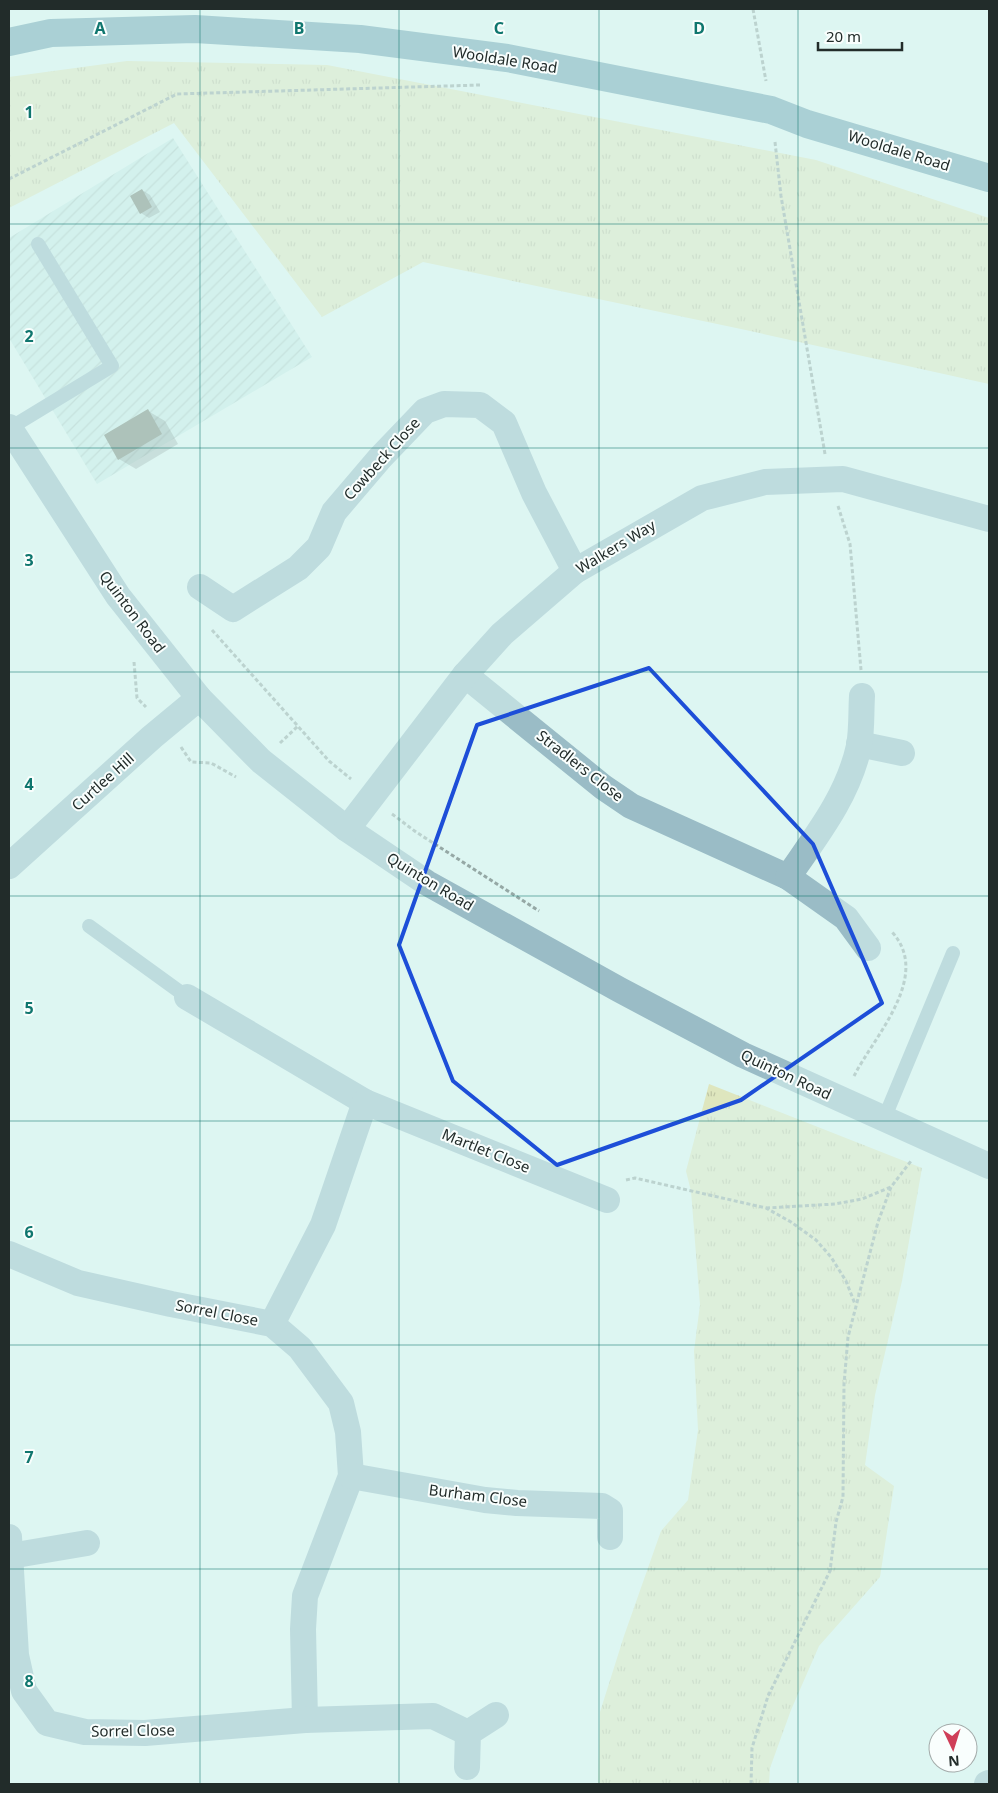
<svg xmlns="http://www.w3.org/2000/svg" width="998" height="1793" font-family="'Noto Sans',sans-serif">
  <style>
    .industrial { fill: url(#industrial-furrows) }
    .park { fill: url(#park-tufts) }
    .shadow { fill: #0003 }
    .building { fill: #738375 }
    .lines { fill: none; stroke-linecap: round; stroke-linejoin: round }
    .path { stroke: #95a8a5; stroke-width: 3; stroke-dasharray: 4 2.5; stroke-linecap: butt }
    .lane { stroke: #9abcc6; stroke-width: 14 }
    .street { stroke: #9abcc6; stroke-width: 26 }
    .secondary { stroke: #6ea2b1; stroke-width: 28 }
    .marked { fill: none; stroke: #1d4ed8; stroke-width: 4; stroke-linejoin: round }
    .grid { fill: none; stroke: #0f766e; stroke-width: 1; stroke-opacity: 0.55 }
    .labels { text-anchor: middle; stroke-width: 4; stroke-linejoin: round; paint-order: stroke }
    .street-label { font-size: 15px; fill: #222c2a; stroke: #f9fefd }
    .grid-label { font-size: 16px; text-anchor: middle; font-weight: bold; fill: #0f766e; stroke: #f9fefd; stroke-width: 4; stroke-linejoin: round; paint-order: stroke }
  </style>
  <defs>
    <pattern id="industrial-furrows" width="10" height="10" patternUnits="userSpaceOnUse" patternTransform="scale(1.25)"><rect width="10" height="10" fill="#c8ebe6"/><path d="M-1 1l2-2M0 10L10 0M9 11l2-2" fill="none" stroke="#accac5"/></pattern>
    <pattern id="park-tufts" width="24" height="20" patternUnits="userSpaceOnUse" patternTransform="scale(1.25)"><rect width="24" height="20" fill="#dee6be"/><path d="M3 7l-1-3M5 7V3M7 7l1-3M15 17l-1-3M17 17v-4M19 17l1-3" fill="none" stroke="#bec5a3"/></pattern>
  </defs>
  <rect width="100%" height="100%" fill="#ddf6f2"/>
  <polygon class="industrial" points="173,138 312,357 97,484 9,338 9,238"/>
  <g class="park">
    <polygon points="127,61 327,65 816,160 989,218 989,384 741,329 423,262 322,317 174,123 9,208 9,77"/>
    <polygon points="709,1084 922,1168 902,1281 875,1395 865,1465 894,1486 880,1577 819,1646 791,1710 770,1768 769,1784 598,1784 600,1712 624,1636 661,1531 688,1500 698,1430 694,1351 700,1305 691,1191 686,1171"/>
  </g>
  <g class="shadow">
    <polygon points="142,190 150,195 160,212 149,218 141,213"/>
    <polygon points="148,411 165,421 178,444 136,469 119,459"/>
  </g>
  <g class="building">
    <polygon points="142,189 152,207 140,214 130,196"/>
    <polygon points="148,409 162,434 118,460 104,435"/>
  </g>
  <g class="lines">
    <g class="path">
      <polyline points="753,9 766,81"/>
      <polyline points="775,142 781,196 825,454"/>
      <polyline points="9,179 177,94 480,85"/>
      <polyline points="838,506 850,544 861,670"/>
      <polyline points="212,630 329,761 351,779"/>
      <polyline points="134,662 137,698 146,707"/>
      <polyline points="280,743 298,726"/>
      <polyline points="181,747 191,762 211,763 236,777"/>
      <polyline points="392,814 416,832 539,911"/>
      <path d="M854,1076c21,-41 78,-100 38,-144"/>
      <polyline points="626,1180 635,1178 766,1208 791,1222 816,1240 831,1257 846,1281 855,1304"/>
      <polyline points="766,1208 835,1204 862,1199 891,1187"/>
      <polyline points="751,1784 752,1748 768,1696 830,1571 836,1522 843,1497 844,1384 848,1337 878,1222 891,1187 911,1161"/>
    </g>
    <g class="lane">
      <polyline points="10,428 112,366 38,244"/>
      <polyline points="89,926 187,997"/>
      <polyline points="884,1119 953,953"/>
    </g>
    <g class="street">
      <polyline points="9,427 118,596 199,698 261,761 347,829 427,883 620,990 743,1055 989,1166"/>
      <polyline points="200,587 233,609 298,568 319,547 334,512 380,458 425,411 444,404 480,405 504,423 534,493 575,571"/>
      <polyline points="465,675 603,787 631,806 788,877 846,918 868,948"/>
      <polyline points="859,744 902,753"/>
      <polyline points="347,829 465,675 502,634 575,571 702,498 765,482 843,479 989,519"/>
      <polyline points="9,866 152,737 199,698"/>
      <path d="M788,877c29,-42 60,-81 71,-131 3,-16 2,-34 3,-50"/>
      <polyline points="187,997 365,1102"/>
      <polyline points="9,1254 78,1283 171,1304 272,1324 300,1348 341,1403 348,1432 351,1476 305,1596 303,1629 305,1720"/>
      <polyline points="272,1324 323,1225 365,1102 607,1200"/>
      <polyline points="351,1476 485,1500 517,1503 602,1506 610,1511 610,1537"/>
      <polyline points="9,1537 16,1655 24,1691 47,1723 85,1732 145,1733 305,1720 433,1716 468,1733"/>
      <polyline points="10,1556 87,1543"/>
      <polyline points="467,1767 468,1733 496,1715"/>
      <polyline points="987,1784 989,1783"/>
    </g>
    <polyline class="secondary" points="9,42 51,33 195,29 360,39 507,58 771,110 807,124 989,178"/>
  </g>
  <path d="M0 0H998V1793H0ZM649,668l164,176 69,159 -141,97 -184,65 -104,-84 -54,-136 78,-220z" fill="#ddf6f2" fill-opacity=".55" fill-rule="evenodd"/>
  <path class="marked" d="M649,668l164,176 69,159 -141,97 -184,65 -104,-84 -54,-136 78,-220z"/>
  <path class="grid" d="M200,9v1775M399,9v1775M599,9v1775M798,9v1775M9,224h980M9,448h980M9,672h980M9,896h980M9,1121h980M9,1345h980M9,1569h980"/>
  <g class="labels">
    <g class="street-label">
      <text transform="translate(505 60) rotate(9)" y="5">Wooldale Road</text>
      <text transform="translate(899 151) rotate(17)" y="5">Wooldale Road</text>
      <text transform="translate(382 459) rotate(-48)" y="5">Cowbeck Close</text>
      <text transform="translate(616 547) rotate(-31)" y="5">Walkers Way</text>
      <text transform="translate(132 612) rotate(53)" y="5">Quinton Road</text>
      <text transform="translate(580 766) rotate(38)" y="5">Stradlers Close</text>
      <text transform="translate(103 782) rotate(-42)" y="5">Curtlee Hill</text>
      <text transform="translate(430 882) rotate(31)" y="5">Quinton Road</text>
      <text transform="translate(786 1075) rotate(25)" y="5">Quinton Road</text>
      <text transform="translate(486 1151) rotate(22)" y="5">Martlet Close</text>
      <text transform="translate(217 1313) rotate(11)" y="5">Sorrel Close</text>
      <text transform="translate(478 1496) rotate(7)" y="5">Burham Close</text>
      <text transform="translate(133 1731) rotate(-1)" y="5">Sorrel Close</text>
    </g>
  </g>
  <g class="grid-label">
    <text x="100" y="34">A</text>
    <text x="299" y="34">B</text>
    <text x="499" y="34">C</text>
    <text x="699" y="34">D</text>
    <text x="29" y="118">1</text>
    <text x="29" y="342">2</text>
    <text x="29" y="566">3</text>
    <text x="29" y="790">4</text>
    <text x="29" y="1014">5</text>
    <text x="29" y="1238">6</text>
    <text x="29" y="1463">7</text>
    <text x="29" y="1687">8</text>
  </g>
  <rect width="998" height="1793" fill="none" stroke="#222c2a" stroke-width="20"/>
  <g transform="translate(953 1748) rotate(176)"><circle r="24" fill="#f9fefd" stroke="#a3aaa9"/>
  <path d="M0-4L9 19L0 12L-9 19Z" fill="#cf3e58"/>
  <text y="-8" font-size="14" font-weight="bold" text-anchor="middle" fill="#222c2a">N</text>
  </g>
  <path d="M818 42v8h84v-8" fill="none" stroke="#222c2a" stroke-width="2.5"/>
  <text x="826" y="42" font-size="15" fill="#222c2a" stroke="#f9fefd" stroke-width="4" paint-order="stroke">20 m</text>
</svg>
